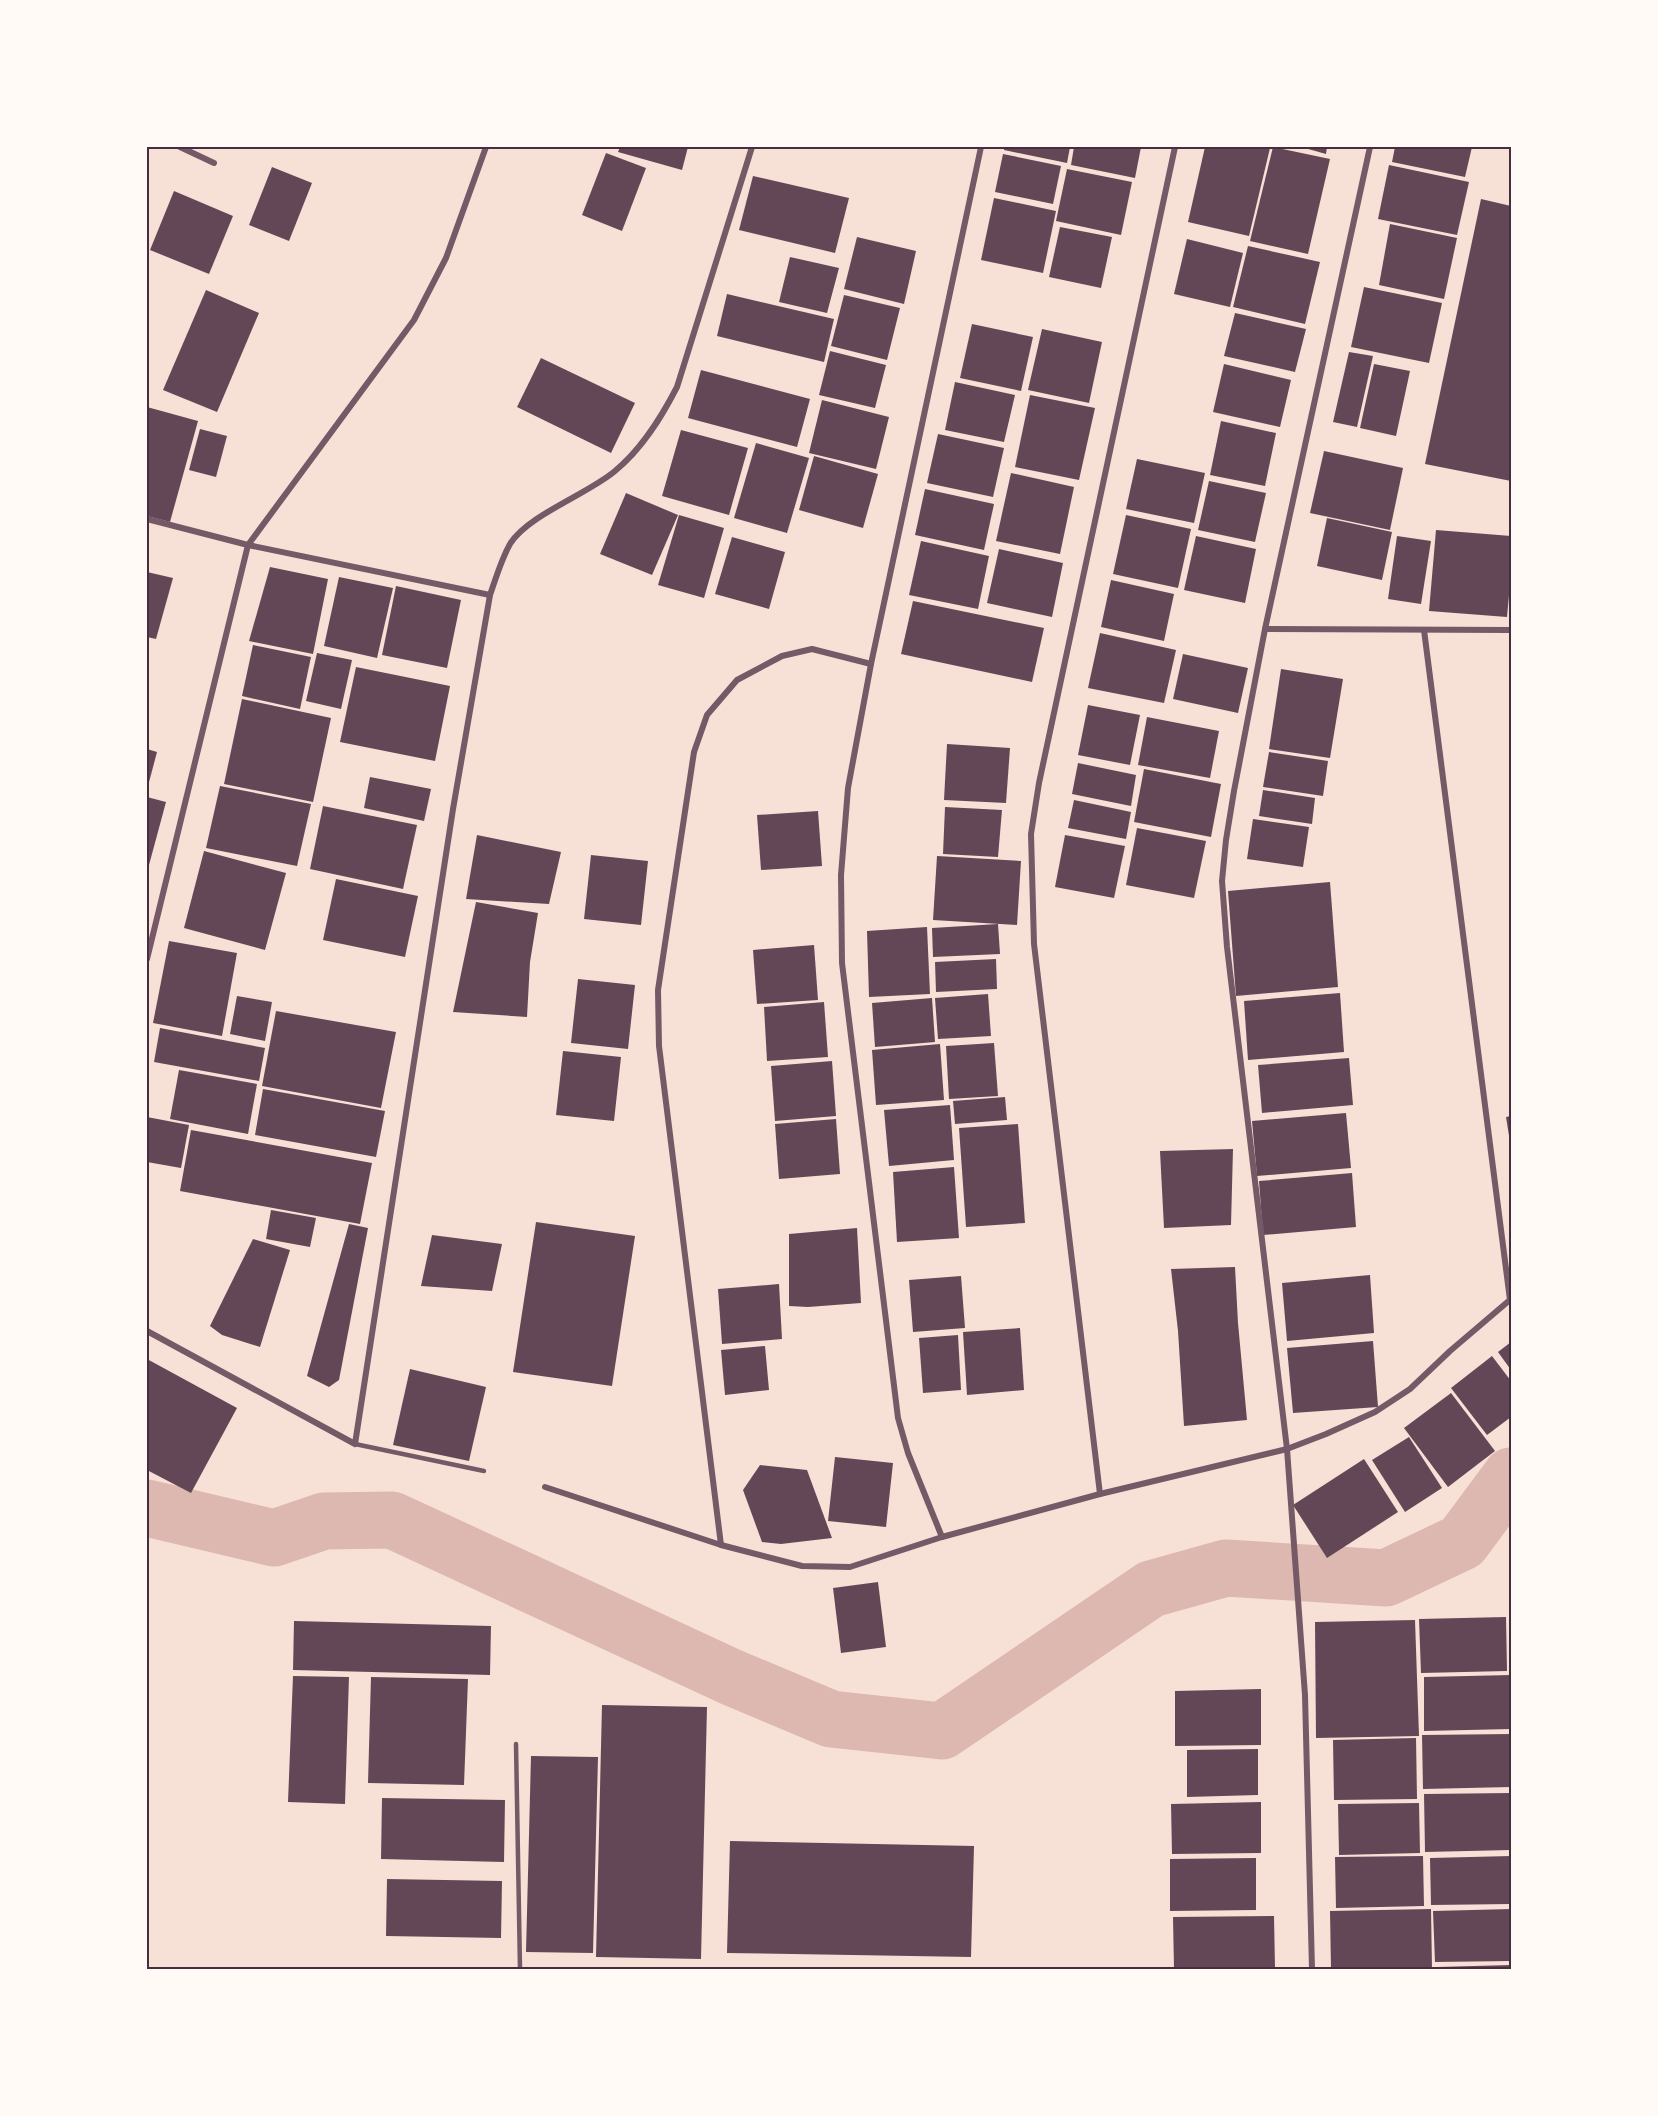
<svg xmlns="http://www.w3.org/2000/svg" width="1658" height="2116" font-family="'PT Sans Narrow',sans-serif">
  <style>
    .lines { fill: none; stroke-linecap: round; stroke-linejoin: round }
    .river { stroke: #dcb8b0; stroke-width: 57 }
    .building { fill: #644757 }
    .service { stroke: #755966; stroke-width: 4.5 }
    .minor { stroke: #755966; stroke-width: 6 }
    .neatline { fill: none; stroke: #4a2c40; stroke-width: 2 }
  </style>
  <rect width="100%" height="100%" fill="#f7e1d7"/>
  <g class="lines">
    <polyline class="river" points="147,1508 274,1538 324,1521 392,1520 731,1677 831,1719 942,1731 1151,1589 1226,1568 1386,1578 1462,1542 1511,1476"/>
  </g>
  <g class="building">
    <polygon points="620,147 688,147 682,170 618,152"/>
    <polygon points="1004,147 1070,147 1067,163 1004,150"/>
    <polygon points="1074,147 1141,147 1135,178 1071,165"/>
    <polygon points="1205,147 1270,148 1249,236 1188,222"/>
    <polygon points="1273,147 1330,159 1308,254 1250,241"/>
    <polygon points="1301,147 1327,147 1326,154"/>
    <polygon points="1395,147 1472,147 1465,177 1392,162"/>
    <polygon points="606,153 646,168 622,231 582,215"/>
    <polygon points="1003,154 1061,166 1053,204 995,192"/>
    <polygon points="1389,165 1469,182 1457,235 1378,219"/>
    <polygon points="272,167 312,183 289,241 249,225"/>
    <polygon points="1067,169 1132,182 1121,235 1056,221"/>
    <polygon points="753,176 849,198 835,253 739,230"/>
    <polygon points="174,191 233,216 209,274 150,250"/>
    <polygon points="994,198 1056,211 1043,273 981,260"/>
    <polygon points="1481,199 1511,206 1511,481 1425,464"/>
    <polygon points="1390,224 1457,238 1444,299 1379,285"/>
    <polygon points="1060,227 1112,237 1101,288 1049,277"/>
    <polygon points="857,237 916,251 904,304 844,289"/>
    <polygon points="1187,239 1243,253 1230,307 1174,294"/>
    <polygon points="1248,246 1320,262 1305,324 1233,307"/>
    <polygon points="790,257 839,268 827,313 779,302"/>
    <polygon points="1364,287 1442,303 1429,363 1351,347"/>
    <polygon points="206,290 259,313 217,412 163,390"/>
    <polygon points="727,294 834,319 824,362 717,336"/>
    <polygon points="844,295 900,308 887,360 831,346"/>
    <polygon points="1235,313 1306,329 1295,372 1224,356"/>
    <polygon points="972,324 1033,337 1021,391 960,378"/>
    <polygon points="1042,329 1102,342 1089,403 1028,390"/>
    <polygon points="830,351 886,365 875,408 819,395"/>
    <polygon points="1349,352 1373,356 1357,427 1333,422"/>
    <polygon points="541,358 635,403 611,453 517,407"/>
    <polygon points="1224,364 1291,380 1280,427 1213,412"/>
    <polygon points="1374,364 1410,371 1396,436 1360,428"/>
    <polygon points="701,370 810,399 797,447 688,418"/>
    <polygon points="955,382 1015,395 1004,442 945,430"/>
    <polygon points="1030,395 1095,408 1079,480 1015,467"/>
    <polygon points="822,400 889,417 876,469 809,453"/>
    <polygon points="147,407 198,421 170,522 147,516"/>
    <polygon points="1221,421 1276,433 1265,486 1210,475"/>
    <polygon points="200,429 227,436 216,477 189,470"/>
    <polygon points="681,430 748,448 729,515 662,496"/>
    <polygon points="938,434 1004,448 993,497 927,483"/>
    <polygon points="756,443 809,458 787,533 734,518"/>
    <polygon points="1324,451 1403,468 1390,530 1310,513"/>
    <polygon points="814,456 878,474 863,528 799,510"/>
    <polygon points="1137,459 1205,473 1194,523 1126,509"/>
    <polygon points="1011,473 1074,487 1060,554 996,541"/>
    <polygon points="1209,481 1266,493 1255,542 1198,530"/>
    <polygon points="925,489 994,504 984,550 915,535"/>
    <polygon points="626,493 678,515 652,575 600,554"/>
    <polygon points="679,515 724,528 704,598 658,585"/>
    <polygon points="1126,515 1191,529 1178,588 1113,574"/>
    <polygon points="1327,518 1392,532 1382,580 1317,566"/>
    <polygon points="1436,530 1511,536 1511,574 1507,617 1429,611"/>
    <polygon points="1196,536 1256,549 1245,603 1184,590"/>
    <polygon points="1397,536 1431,541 1421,604 1388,599"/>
    <polygon points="732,537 785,552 769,609 715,594"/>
    <polygon points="921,541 989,556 978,609 909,595"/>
    <polygon points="999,549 1063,563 1052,617 987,603"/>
    <polygon points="270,567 328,579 313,654 249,641"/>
    <polygon points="147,572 173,578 156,639 147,637"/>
    <polygon points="339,577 393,588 377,658 324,646"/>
    <polygon points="1111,580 1174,594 1164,641 1101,627"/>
    <polygon points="396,586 461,600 447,668 382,655"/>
    <polygon points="913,601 1044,628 1032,682 901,654"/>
    <polygon points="1100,633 1176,650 1164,703 1088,688"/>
    <polygon points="253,645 311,657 300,709 242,696"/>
    <polygon points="317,653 352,660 341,709 306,701"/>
    <polygon points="1183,654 1248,668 1238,713 1173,699"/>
    <polygon points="356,667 450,686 435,761 340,742"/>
    <polygon points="1281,669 1343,679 1330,758 1269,749"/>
    <polygon points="242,699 331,718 313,802 224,784"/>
    <polygon points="1088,705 1140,715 1130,765 1078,755"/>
    <polygon points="1147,717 1219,731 1210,778 1138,765"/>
    <polygon points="947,744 1010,748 1006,803 944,800"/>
    <polygon points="147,749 157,752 148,786 147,786"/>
    <polygon points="1269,752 1328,761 1323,796 1263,787"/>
    <polygon points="1078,763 1136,775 1131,806 1072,794"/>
    <polygon points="1144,769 1221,784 1211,837 1134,822"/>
    <polygon points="370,777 431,789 424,821 364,808"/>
    <polygon points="220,786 311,804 297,866 206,848"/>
    <polygon points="1263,790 1315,798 1312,824 1259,816"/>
    <polygon points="147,797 166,802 149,865 147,865"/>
    <polygon points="1074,800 1131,812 1126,839 1068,828"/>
    <polygon points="323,806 417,825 403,889 310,869"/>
    <polygon points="945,807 1002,810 998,857 943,854"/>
    <polygon points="818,811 822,866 761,870 757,815"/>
    <polygon points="1253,819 1309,827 1303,867 1247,859"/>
    <polygon points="1137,828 1206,841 1194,898 1126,885"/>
    <polygon points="477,835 561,852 549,904 466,899"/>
    <polygon points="1065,835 1125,846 1114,898 1055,887"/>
    <polygon points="204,851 286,873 265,950 184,928"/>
    <polygon points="591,855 648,861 641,925 584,919"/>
    <polygon points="937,856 1021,861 1017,925 933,920"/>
    <polygon points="336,879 418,896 405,957 323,940"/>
    <polygon points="1330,882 1338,987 1236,996 1228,891"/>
    <polygon points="476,902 538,913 530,962 527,1017 453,1012"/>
    <polygon points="998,924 1000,954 933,957 932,928"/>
    <polygon points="927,927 930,994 869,997 867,931"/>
    <polygon points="169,941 237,953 222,1036 153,1023"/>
    <polygon points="814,945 818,1000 757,1004 753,950"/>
    <polygon points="996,959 997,989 936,992 935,962"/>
    <polygon points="578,979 635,985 628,1049 571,1043"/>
    <polygon points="1340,993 1344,1052 1248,1060 1244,1001"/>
    <polygon points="988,994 991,1036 938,1039 935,998"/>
    <polygon points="237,996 272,1002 265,1041 230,1034"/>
    <polygon points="932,998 935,1042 875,1047 872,1003"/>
    <polygon points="824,1002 828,1057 767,1061 764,1007"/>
    <polygon points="276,1011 396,1032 381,1108 262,1086"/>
    <polygon points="160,1028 265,1048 259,1081 154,1062"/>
    <polygon points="994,1043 998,1096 949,1099 946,1046"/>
    <polygon points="940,1044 944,1100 876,1105 872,1050"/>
    <polygon points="563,1051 621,1057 614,1121 556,1115"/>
    <polygon points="1349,1058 1353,1105 1262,1113 1258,1065"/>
    <polygon points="832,1061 836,1116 775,1121 771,1066"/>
    <polygon points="179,1070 257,1084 248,1134 170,1119"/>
    <polygon points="263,1089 385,1111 376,1157 255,1135"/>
    <polygon points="1005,1097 1007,1120 955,1124 953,1101"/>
    <polygon points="950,1105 954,1160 889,1166 884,1110"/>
    <polygon points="1346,1113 1351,1168 1257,1176 1252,1121"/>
    <polygon points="1511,1116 1511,1141 1510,1142 1506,1117"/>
    <polygon points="147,1117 189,1125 181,1168 147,1162"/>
    <polygon points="836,1119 840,1174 779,1179 775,1124"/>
    <polygon points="1018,1124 1025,1223 966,1227 959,1128"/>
    <polygon points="191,1130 372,1163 360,1224 180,1191"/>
    <polygon points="1233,1149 1231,1225 1164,1228 1160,1151"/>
    <polygon points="954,1167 959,1238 897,1242 893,1172"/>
    <polygon points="1352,1173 1356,1227 1263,1235 1259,1181"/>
    <polygon points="271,1210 316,1218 310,1247 266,1239"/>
    <polygon points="536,1222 635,1236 612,1386 513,1372"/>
    <polygon points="349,1224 368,1228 339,1380 329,1387 307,1376"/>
    <polygon points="857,1228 861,1303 808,1307 789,1306 789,1234"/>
    <polygon points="432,1235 502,1244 492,1291 421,1286"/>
    <polygon points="253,1239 290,1250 260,1347 222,1335 210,1326"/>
    <polygon points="1235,1267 1238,1323 1247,1420 1184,1426 1178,1331 1171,1269"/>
    <polygon points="1370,1275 1374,1333 1287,1341 1282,1283"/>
    <polygon points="961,1276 965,1328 913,1332 909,1280"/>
    <polygon points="779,1284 782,1339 722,1344 718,1289"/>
    <polygon points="1020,1328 1024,1390 967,1395 963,1332"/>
    <polygon points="958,1335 961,1390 923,1393 919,1338"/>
    <polygon points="1373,1341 1378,1407 1293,1413 1287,1348"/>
    <polygon points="1511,1342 1511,1370 1498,1352"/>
    <polygon points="765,1346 769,1390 725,1395 721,1350"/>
    <polygon points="1492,1356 1511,1381 1511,1417 1487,1435 1451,1388"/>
    <polygon points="147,1359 237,1408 191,1493 147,1470"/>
    <polygon points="410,1369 486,1387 469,1461 393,1445"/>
    <polygon points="1451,1393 1495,1451 1448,1487 1404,1428"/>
    <polygon points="1409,1437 1442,1488 1405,1512 1372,1460"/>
    <polygon points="835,1457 893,1463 886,1527 828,1521"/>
    <polygon points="1364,1459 1398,1512 1327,1558 1293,1505"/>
    <polygon points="760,1465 807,1470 832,1538 781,1544 762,1542 743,1490"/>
    <polygon points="878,1582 886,1647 841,1653 833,1588"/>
    <polygon points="1506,1617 1507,1671 1421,1673 1419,1619"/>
    <polygon points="1415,1620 1419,1736 1316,1738 1315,1622"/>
    <polygon points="294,1621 491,1626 490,1675 293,1670"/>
    <polygon points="1511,1675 1511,1729 1424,1731 1424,1677"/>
    <polygon points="293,1676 349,1677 345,1804 288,1802"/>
    <polygon points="371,1677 468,1679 464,1785 368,1783"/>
    <polygon points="1261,1689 1261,1745 1175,1746 1175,1691"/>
    <polygon points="602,1705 707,1707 701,1959 596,1957"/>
    <polygon points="1511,1734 1511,1787 1423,1789 1422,1735"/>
    <polygon points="1416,1738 1417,1799 1334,1800 1333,1740"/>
    <polygon points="1258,1749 1258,1795 1187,1797 1187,1750"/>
    <polygon points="531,1756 598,1757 593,1953 526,1952"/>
    <polygon points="1511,1793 1511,1850 1425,1852 1424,1794"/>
    <polygon points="382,1798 505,1800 504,1862 381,1859"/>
    <polygon points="1261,1802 1261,1853 1172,1854 1171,1804"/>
    <polygon points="1419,1803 1420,1853 1339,1855 1338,1804"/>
    <polygon points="730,1841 974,1846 971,1957 727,1953"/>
    <polygon points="1423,1856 1424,1906 1336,1908 1335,1857"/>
    <polygon points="1511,1856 1511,1904 1431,1905 1430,1858"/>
    <polygon points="1256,1858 1256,1910 1170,1911 1170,1859"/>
    <polygon points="387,1879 502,1881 501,1938 386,1936"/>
    <polygon points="1431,1909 1432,1969 1331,1969 1330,1911"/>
    <polygon points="1511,1909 1511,1961 1435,1962 1433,1911"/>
    <polygon points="1274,1916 1275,1968 1174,1969 1173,1917"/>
    <polygon points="1511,1965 1511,1969 1437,1969 1437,1967"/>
  </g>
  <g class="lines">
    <g class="service">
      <polyline points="355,1444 484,1471"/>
      <polyline points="516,1744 520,1969"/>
    </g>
    <g class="minor">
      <polyline points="180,147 214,163"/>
      <polyline points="147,519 248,545 490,595"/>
      <polyline points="1265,629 1511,630"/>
      <polyline points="1424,630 1510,1300"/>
      <polyline points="147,959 248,545 414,320 446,258 486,147"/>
      <path d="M147,1331l208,113 98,-635 37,-214c6,-17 11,-35 20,-51 18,-29 78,-50 105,-73 27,-22 46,-53 62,-84l75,-240"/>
      <polyline points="545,1487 721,1545 802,1566 850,1567 942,1537 1100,1494 1287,1449 1326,1434 1375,1412 1410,1389 1450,1351 1511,1299"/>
      <polyline points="1100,1494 1034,944 1031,834 1039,783 1175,147"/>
      <polyline points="942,1537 908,1453 898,1418 842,963 841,875 848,788 871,664 981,147"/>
      <polyline points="721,1545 659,1046 658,990 694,752 707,715 737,680 782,656 812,649 871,664"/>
      <polyline points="1312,1969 1305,1695 1287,1449 1227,947 1222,881 1226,840 1234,791 1265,629 1370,147"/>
    </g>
  </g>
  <rect width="1658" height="2116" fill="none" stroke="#fffaf5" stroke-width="297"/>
  <rect x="148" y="148" width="1362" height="1820" class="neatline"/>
</svg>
